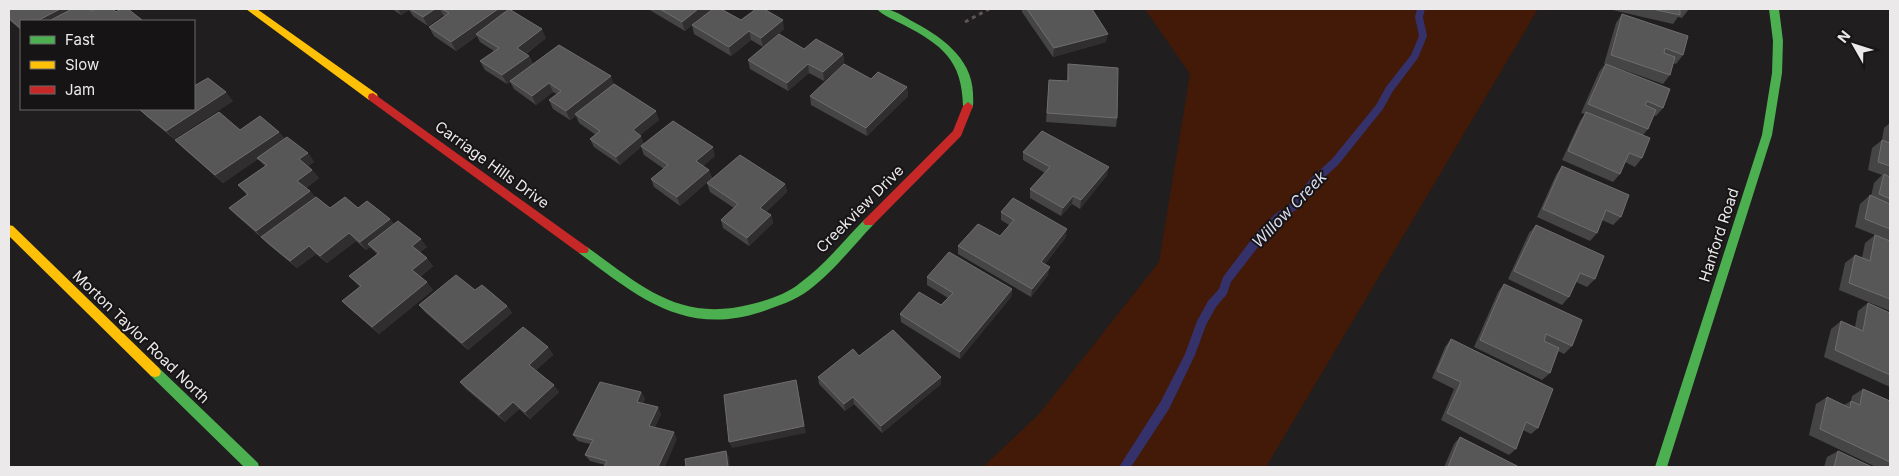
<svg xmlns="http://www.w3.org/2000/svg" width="1899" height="476" font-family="Inter,sans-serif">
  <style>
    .green { fill: #431907 }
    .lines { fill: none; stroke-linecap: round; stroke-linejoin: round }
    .stream { fill: #34316b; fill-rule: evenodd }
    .path { stroke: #5d5455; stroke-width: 3; stroke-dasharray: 4 4; stroke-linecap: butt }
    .fast { fill: #4caf50; fill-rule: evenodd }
    .slow { fill: #ffc107; fill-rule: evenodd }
    .jam { fill: #c62828; fill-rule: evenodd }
    .wall { fill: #464546 }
    .shaded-wall { fill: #302e2f }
    .building { fill: #585758; stroke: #6f6e6f }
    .labels { text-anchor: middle; stroke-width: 4; stroke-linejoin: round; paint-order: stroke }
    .street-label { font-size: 15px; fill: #ece9eb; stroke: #171416 }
    .water-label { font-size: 16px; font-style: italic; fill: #d9dbef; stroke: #171416 }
  </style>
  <rect width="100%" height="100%" fill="#201e1f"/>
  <polygon class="green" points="1145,9 1538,9 1266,467 983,467 1039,414 1159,262 1190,74"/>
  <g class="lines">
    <polygon class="stream" points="1417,9 1425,9 1423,17 1427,36 1418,58 1393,91 1383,109 1338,165 1318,183 1296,210 1281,220 1265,238 1231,282 1227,294 1216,307 1206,325 1195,355 1169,409 1131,467 1119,467 1161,401 1185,354 1197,321 1208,301 1219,289 1223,277 1257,232 1275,214 1290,204 1312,177 1332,159 1376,105 1386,87 1411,55 1419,36 1415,17"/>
    <polyline class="path" points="965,22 989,9"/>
    <g class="fast">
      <path d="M877,9c13,-1 21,4 33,11 29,15 62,37 63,73 0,6 1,11 -1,16l-4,1 -5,-4c-1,-46 -21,-61 -59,-81 -9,-5 -21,-9 -27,-16z"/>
      <polygon points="1769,9 1779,9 1783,41 1782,73 1772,135 1667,467 1655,467 1762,135 1772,73 1773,41"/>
      <path d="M869,217l4,2 2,3 -2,3c-21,22 -40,47 -64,65 -14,11 -32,16 -48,22 -77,25 -124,-16 -182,-59l-2,-3 2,-3h8c55,39 92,76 165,57 16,-4 35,-10 48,-21 25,-18 44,-43 65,-64z"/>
      <polygon points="155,367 159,368 258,463 259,467 244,467 151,376 149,372 151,368"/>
    </g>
    <g class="slow">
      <polygon points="246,9 257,9 377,94 378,97 377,100 369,100"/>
      <polygon points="9,225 13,226 159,368 161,372 159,376 155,377 151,376 9,236"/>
    </g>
    <g class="jam">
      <polygon points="373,93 587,247 589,250 587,253 579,253 369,100 368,97 369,94"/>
      <polygon points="968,102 973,106 961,136 873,225 865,225 863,222 865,219 953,131 963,106"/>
    </g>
  </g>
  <g class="wall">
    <polygon points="9,9 116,12 142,20 144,21 21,21 21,30 9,20"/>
    <polygon points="392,9 504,9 505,12 546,38 526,54 529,56 533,64 614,84 659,120 640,135 644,144 715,156 703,166 709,170 712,178 680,206 654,187 651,179 664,169 644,155 641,147 620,165 594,147 590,139 596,135 579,123 576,116 570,120 553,109 549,100 557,94 553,92 536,105 514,89 510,82 507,84 485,70 480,61 494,51 480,42 477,36 456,51 434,36 429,27 445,16 443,15 428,26 413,16 409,10 401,15"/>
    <polygon points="648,9 712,9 685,31"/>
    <polygon points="1022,9 1092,9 1106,42 1053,57 1022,12"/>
    <polygon points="1608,9 1689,9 1682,18 1678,17 1673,24"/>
    <polygon points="1622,14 1683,55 1676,64 1673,63 1670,75 1663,84 1615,67 1663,108 1656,116 1653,115 1648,129 1643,135 1642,158 1635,167 1625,162 1620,174 1613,182 1562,160 1580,121 1585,114 1581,113 1599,72 1605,64 1604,64 1616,23"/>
    <polygon points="741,20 784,29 763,47 751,40 731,56 694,34 692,25"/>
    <polygon points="804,49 843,54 844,63 824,81 809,73 788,91 750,69 748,60"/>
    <polygon points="1068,64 1117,118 1116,127 1046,122 1049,80 1067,81"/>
    <polygon points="871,79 907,87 908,96 867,136 811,105 810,96"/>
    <polygon points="233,101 174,139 146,116 139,109"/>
    <polygon points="1890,123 1890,311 1839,290 1845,263 1855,255 1862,258 1865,243 1875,235 1855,227 1860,204 1870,195 1871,196 1874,183 1882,175 1868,170 1872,148 1882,140 1884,128"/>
    <polygon points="240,130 279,132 285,139 308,153 314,162 308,166 312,170 319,178 306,188 310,191 315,197 330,208 358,208 390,219 394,224 427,247 420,252 433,266 420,277 433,290 379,334 349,308 342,301 360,287 349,276 377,254 370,247 366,250 356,241 327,263 316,254 297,268 269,245 263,239 237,216 229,208 247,195 238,185 265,166 258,159 223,183 183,148 175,140"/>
    <polygon points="1023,152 1107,175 1080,209 1072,204 1061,216 1030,198 1030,189 1045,173 1023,160"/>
    <polygon points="1562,166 1621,217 1613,225 1602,220 1597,233 1590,241 1537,217 1556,175"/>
    <polygon points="707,183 785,184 787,192 766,212 771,215 773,223 749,246 723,228 721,220 734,208 710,192"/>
    <polygon points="1001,212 1066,237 1045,264 1048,275 1031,297 958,254 958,246 1000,236 1009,225 1001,220"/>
    <polygon points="1536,225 1595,279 1587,287 1576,282 1569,297 1562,305 1508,279 1529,233"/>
    <polygon points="927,277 1012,289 1011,297 960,359 901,322 900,314 941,305 948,298 927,285"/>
    <polygon points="1504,284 1572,346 1564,354 1558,351 1550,373 1542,380 1474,347 1498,292"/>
    <polygon points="475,290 507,306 512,313 468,350 425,312 419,305"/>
    <polygon points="1868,303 1890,313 1890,387 1824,357 1831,329 1841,321 1855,327 1858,311"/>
    <polygon points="1451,339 1538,428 1531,434 1523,430 1516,449 1509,455 1441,420 1454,389 1432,378 1445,347"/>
    <polygon points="548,347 553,355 536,370 559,392 530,419 519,409 505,422 466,389 460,382"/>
    <polygon points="859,356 941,384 882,433 854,404 845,411 819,384 818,377"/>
    <polygon points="1863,389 1890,401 1890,467 1876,467 1809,435 1816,404 1827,397 1844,405 1851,401 1852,396"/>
    <polygon points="641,392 645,399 643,403 661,414 655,427 677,439 605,465 590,461 585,455 590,444 578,441 573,435"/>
    <polygon points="1460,437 1519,467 1444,467 1454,444"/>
    <polygon points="1838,451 1872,467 1824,467 1827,457"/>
  </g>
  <g class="shaded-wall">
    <polygon points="60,9 83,9 62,21 37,21"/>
    <polygon points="398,9 409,9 409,10 401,15"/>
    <polygon points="435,9 440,9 443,15 428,26 423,17"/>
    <polygon points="498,9 504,9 507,15 476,34 477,36 456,51 451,42"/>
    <polygon points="698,9 712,9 685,31 682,22"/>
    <polygon points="783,20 784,29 763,47 761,38"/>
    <polygon points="542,29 546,38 521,57 517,48"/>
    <polygon points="749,31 751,40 731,56 729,47"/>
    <polygon points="1108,34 1106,42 1053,57 1054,48"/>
    <polygon points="843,54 844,63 824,81 823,72"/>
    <polygon points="529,56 533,65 507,84 502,75"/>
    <polygon points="808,64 809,73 788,91 787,83"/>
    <polygon points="611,76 614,85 575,114 576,116 570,120 566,111"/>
    <polygon points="549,83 553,92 536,105 532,96"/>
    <polygon points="907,87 908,96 867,136 866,128"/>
    <polygon points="226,92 233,101 174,139 166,131"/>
    <polygon points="656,111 659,120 636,139 633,130"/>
    <polygon points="279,132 286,140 223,183 215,175"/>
    <polygon points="641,136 644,145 620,165 616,157"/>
    <polygon points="713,147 715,156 699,170 696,161"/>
    <polygon points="308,153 314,162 306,168 299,159"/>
    <polygon points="1109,167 1107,175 1080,209 1081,200"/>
    <polygon points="312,170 319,178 304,189 297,181"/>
    <polygon points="709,170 712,178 680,206 677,197"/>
    <polygon points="785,184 787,192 762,216 760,208"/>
    <polygon points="310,191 317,199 263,239 256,231"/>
    <polygon points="1073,196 1072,204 1061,216 1063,208"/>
    <polygon points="771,215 773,223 749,246 747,238"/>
    <polygon points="390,219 396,227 368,244 370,247 366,250 360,242"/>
    <polygon points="1067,229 1066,237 1040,270 1041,262"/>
    <polygon points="349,233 356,241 327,263 320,256"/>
    <polygon points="421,239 427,247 418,254 412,246"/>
    <polygon points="309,246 316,254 297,268 290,261"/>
    <polygon points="427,258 433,266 418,278 412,270"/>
    <polygon points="1050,267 1048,275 1031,297 1032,289"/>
    <polygon points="427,282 433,290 379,334 372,327"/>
    <polygon points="1012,289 1011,297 960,359 960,352"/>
    <polygon points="507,306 512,313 468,350 462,343"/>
    <polygon points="548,347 553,355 534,372 529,365"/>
    <polygon points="941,377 941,384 882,433 881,426"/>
    <polygon points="796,380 806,433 732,448 729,442"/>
    <polygon points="554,385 559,392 530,419 525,412"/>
    <polygon points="641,392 645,399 641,409 637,402"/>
    <polygon points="853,397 854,404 845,411 844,404"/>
    <polygon points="513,402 519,409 505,422 499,415"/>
    <polygon points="658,407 661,414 652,433 649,426"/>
    <polygon points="674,432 677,439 665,467 658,467"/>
    <polygon points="726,451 729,457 730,467 728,467"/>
  </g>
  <g class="building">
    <polygon points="9,9 60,9 37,21 21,21 21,29 9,18"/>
    <polygon points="72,9 88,9 91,11 96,9 113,9 116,12 121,9 128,9 142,20 139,21 49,21"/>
    <polygon points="410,9 435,9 423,17"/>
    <polygon points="442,9 498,9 451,42 429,27 449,13"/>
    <polygon points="509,9 542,29 517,48 529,56 502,75 480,61 499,48 476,34"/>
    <polygon points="660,9 698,9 682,22"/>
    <polygon points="713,9 721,9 741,20 756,9 764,9 783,20 761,38 749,31 729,47 692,25"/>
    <polygon points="1027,9 1092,9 1108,34 1054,48"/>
    <polygon points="1652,9 1680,9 1680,15"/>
    <polygon points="1622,14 1688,36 1683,55 1665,48 1664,53 1675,57 1670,75 1611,55"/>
    <polygon points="779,34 804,49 816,39 843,54 823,72 808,64 787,83 748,60"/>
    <polygon points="559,45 611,76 566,111 549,100 561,91 549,83 532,96 510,81"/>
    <polygon points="844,64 871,79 878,72 907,87 866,128 810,96"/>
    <polygon points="1068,64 1118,68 1117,118 1047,113 1049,80 1068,81"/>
    <polygon points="1606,64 1670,89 1663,108 1647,101 1645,105 1656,110 1648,129 1588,104"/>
    <polygon points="208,78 226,92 166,131 139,109 194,109 194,86"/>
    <polygon points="614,84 656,111 633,130 641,136 616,157 590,139 600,131 575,114"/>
    <polygon points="219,112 240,130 260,116 279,132 215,175 175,140"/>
    <polygon points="1586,112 1650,138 1642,158 1629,153 1620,174 1568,151"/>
    <polygon points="673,121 713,147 696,161 709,170 677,197 651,179 668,165 641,146"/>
    <polygon points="1042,131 1109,167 1081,200 1073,196 1063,208 1030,189 1050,167 1023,152"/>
    <polygon points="287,137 308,153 299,159 312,170 297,181 310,191 256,231 229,208 248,194 238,185 267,165 257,158"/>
    <polygon points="1882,140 1890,143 1890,166 1878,162"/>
    <polygon points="740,155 785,184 760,208 771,215 747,238 721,220 738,204 707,183"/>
    <polygon points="1562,166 1629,195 1621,217 1606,210 1597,233 1543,209"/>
    <polygon points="1884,174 1890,177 1890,199 1879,194"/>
    <polygon points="1870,195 1890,204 1890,229 1865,219"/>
    <polygon points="316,197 330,208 345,197 358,208 367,201 390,219 360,242 349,233 320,256 309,246 290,261 261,237"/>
    <polygon points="1013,198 1067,229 1041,262 1050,267 1032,289 958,246 978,224 1000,236 1014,220 1001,212"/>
    <polygon points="398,221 421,239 412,246 427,258 412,270 427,282 372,327 342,301 361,286 349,276 379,253 368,244"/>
    <polygon points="1536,225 1604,256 1595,279 1580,273 1569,297 1514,271"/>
    <polygon points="1875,235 1890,241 1890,299 1849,283 1855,255 1870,261"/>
    <polygon points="949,252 1012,289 960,352 900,314 919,292 941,305 953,293 927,277"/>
    <polygon points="456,275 475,290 482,285 507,306 462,343 419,305"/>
    <polygon points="1504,284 1582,320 1572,346 1546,334 1544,341 1559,348 1550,373 1480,340"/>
    <polygon points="1868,303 1890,313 1890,375 1835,350 1841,321 1863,331"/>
    <polygon points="523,327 548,347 529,365 554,385 525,412 513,402 499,415 460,382"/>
    <polygon points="893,330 941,377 881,426 853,397 844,404 818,377 853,349 859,356"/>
    <polygon points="1451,339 1553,389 1538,428 1526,422 1516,449 1447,413 1461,382 1437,371"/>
    <polygon points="796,380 804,426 729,442 724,395"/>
    <polygon points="600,382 641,392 637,402 658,407 649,426 674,432 658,467 604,467 607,461 585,455 593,440 573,435"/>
    <polygon points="1863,389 1890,401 1890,462 1820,429 1827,397 1850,408 1851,401 1860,405"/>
    <polygon points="1460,437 1519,467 1448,467"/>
    <polygon points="726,451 728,467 686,467 685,459"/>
    <polygon points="1838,451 1872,467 1834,467"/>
  </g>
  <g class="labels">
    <g class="street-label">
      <text transform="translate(492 165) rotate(36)" y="5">Carriage Hills Drive</text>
      <text transform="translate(860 209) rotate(-45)" y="5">Creekview Drive</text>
      <text transform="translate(1719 235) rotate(-72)" y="5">Hanford Road</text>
      <text transform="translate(141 337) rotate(44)" y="5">Morton Taylor Road North</text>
    </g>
    <g class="water-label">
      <text transform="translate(1289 209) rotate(-46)" y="6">Willow Creek</text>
    </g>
  </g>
  <rect width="1899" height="476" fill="none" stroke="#ece9eb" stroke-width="20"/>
  <rect x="20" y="20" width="175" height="90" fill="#171416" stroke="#6c696b"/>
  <rect x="30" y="36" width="25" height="8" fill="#4caf50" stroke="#6c696b"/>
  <text x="65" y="45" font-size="15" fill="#ece9eb">Fast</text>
  <rect x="30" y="61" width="25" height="8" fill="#ffc107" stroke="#6c696b"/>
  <text x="65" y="70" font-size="15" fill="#ece9eb">Slow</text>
  <rect x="30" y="86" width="25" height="8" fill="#c62828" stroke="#6c696b"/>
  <text x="65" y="95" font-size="15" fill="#ece9eb">Jam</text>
  <g transform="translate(1854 45) rotate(309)" stroke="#171416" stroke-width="4" paint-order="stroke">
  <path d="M0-4L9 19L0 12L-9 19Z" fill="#ece9eb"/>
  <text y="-8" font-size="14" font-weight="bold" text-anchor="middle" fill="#ece9eb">N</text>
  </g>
</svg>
